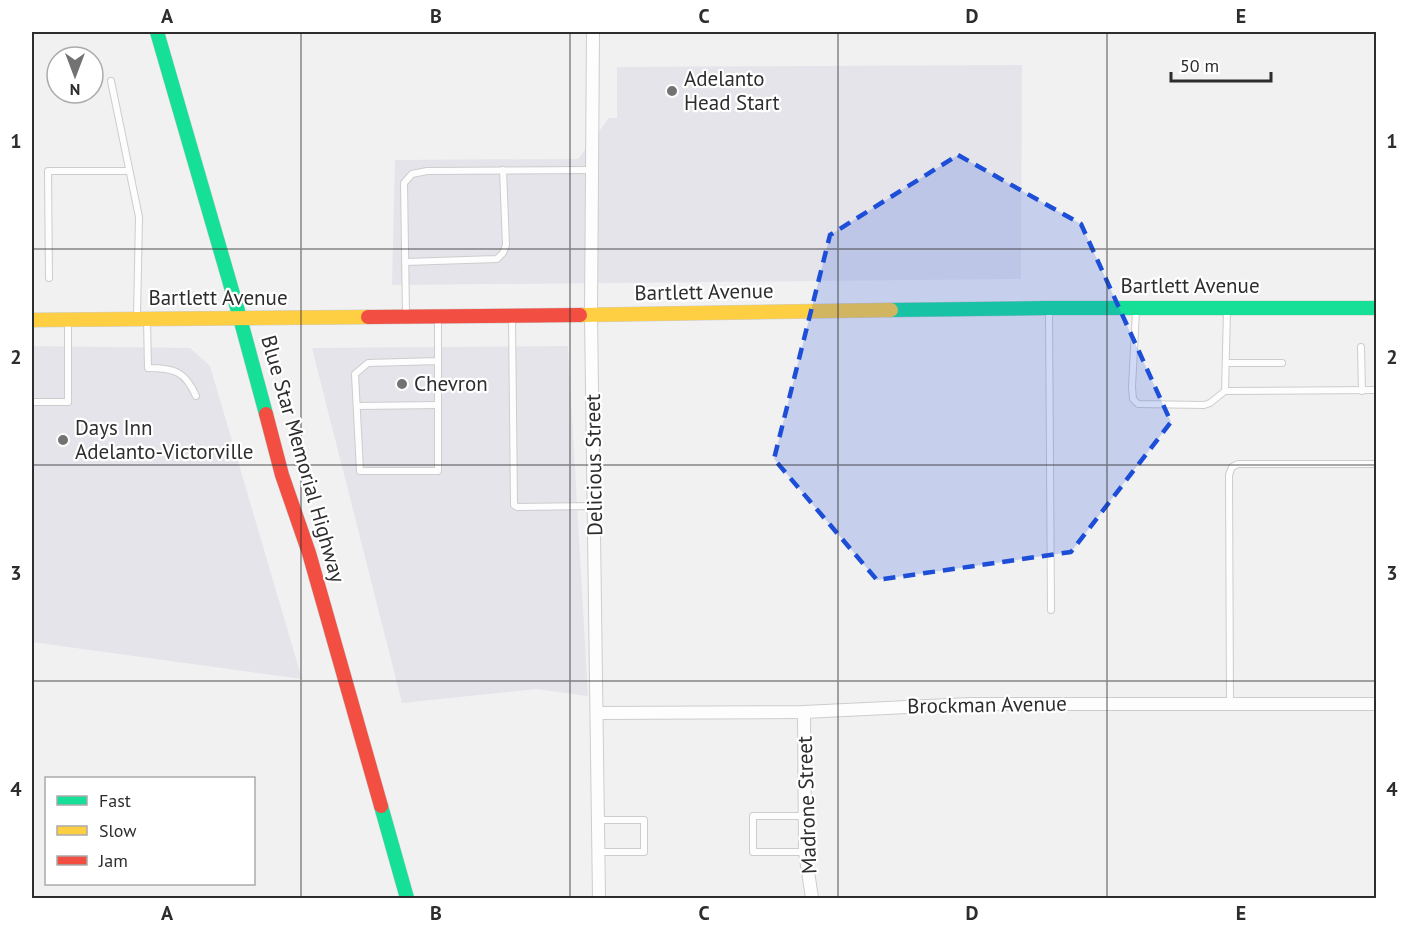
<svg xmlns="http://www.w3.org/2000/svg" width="1408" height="930" font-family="'PT Sans',sans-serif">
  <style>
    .built { fill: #e5e4ea }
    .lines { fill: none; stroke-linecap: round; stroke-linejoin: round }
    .lane-casing { stroke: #cdcdce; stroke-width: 8 }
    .street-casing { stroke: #cdcdce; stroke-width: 14 }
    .fast-casing { stroke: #cdcdce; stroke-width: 15 }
    .slow-casing { stroke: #cdcdce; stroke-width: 15 }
    .jam-casing { stroke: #cdcdce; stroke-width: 15 }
    .lane { stroke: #fdfdfd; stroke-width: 6 }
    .street { stroke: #fdfdfd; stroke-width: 12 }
    .fast { stroke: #16e098; stroke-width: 14 }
    .slow { stroke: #ffcf43; stroke-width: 14 }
    .jam { stroke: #f24e42; stroke-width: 14 }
    .marked { fill: #1d4ed8; fill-opacity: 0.2; stroke: #1d4ed8; stroke-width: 4.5; stroke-dasharray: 12 8; stroke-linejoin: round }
    .grid { fill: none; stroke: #2d2d2d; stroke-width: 1.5; stroke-opacity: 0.55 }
    .poi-dot { fill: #727272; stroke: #fff; stroke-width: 2 }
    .labels { text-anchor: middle; stroke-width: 4.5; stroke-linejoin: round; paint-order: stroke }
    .poi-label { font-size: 21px; fill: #2d2d2d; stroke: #fff; text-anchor: start }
    .street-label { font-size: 21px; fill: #2d2d2d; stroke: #fff }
    .neatline { fill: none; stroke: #2d2d2d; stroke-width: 2 }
    .grid-label { font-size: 20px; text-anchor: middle; font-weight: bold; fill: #2d2d2d }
  </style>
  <rect width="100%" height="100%" fill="#f1f1f2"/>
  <g class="built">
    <polygon points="1022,65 1021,279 392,285 395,160 578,159 609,118 617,118 617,67"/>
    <polygon points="32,346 190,348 210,366 302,679 32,642"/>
    <polygon points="568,346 588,696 536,689 402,703 312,348"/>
  </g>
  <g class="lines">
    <defs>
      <g id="lane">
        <polyline points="111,81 139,217 137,316"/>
        <polyline points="405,262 497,259 503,253 506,245 503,170"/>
        <polyline points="49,278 48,171 129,171"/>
        <polyline points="1049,311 1051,610"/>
        <polyline points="1136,311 1132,387 1133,399 1138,404 1204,405 1210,403 1225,391 1376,390"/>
        <polyline points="406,314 404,183 412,174 427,171 592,170"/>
        <polyline points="512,317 514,505 517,507 594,506"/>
        <path d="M147,320l1,48c26,0 37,3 48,28"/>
        <polyline points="1361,347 1362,391"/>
        <polyline points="438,361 368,363 355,374 360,471 438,471 438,318"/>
        <polyline points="1226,363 1282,363"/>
        <polyline points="1225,391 1227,311"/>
        <polyline points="32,402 68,402 68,321"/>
        <polyline points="357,406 438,405"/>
        <polyline points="1230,704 1229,475 1232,467 1238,464 1376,464"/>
        <polyline points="805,816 753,816 753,852 805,852"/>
        <polyline points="599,820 644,820 644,852 599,852"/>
      </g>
      <g id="street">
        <polyline points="593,32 591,315 599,898"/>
        <polyline points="804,712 805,852 812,898"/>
        <polyline points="598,713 804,712 969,704 1376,704"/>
      </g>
      <g id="fast">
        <polyline points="157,32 240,318 266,414"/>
        <polyline points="891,310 1049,308 1376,308"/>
        <polyline points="381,806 407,898"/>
      </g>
      <g id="slow">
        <polyline points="580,315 891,310"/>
        <polyline points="32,320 368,317"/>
      </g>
      <g id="jam">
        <polyline points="368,317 580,315"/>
        <polyline points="266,414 282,475 309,553 381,806"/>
      </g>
    </defs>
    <use href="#lane" class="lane-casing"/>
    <use href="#street" class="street-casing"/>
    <use href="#fast" class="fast-casing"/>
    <use href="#slow" class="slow-casing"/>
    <use href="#jam" class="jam-casing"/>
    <use href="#lane" class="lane"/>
    <use href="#street" class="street"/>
    <use href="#fast" class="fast"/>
    <use href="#slow" class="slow"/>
    <use href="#jam" class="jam"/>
  </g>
  <path class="marked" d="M958,155l123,69 90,198 -100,130 -194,28 -103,-121 56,-224z"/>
  <path class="grid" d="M301,32v866M570,32v866M838,32v866M1107,32v866M32,249h1344M32,465h1344M32,681h1344"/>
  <g class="poi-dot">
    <circle cx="672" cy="91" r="6"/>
    <circle cx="402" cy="384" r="6"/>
    <circle cx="63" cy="440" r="6"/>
  </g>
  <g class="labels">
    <g class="poi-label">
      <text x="684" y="86">Adelanto<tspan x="684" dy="24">Head Start</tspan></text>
      <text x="414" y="391">Chevron</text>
      <text x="75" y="435">Days Inn<tspan x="75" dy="24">Adelanto-Victorville</tspan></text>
    </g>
    <g class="street-label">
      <text x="1190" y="293">Bartlett Avenue</text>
      <text transform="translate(704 292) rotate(-1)" y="7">Bartlett Avenue</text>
      <text x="218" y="305">Bartlett Avenue</text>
      <text transform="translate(303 459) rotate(74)" y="7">Blue Star Memorial Highway</text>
      <text transform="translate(594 465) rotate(-91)" y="7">Delicious Street</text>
      <text transform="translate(987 705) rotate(-1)" y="7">Brockman Avenue</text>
      <text transform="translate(807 805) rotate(-92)" y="7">Madrone Street</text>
    </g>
  </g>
  <rect width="1408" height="930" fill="none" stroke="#ffffff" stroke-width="66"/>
  <rect x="45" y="777" width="210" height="108" fill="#ffffff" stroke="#ababab" stroke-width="1.5"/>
  <rect x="57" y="796" width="30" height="9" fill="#16e098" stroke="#ababab" stroke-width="1.5"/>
  <text x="99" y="807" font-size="18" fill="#2d2d2d">Fast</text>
  <rect x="57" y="826" width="30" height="9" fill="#ffcf43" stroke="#ababab" stroke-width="1.5"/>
  <text x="99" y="837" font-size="18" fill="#2d2d2d">Slow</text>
  <rect x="57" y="856" width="30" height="9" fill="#f24e42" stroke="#ababab" stroke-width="1.5"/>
  <text x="99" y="867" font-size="18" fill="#2d2d2d">Jam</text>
  <g transform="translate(75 75) rotate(180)"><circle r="28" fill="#ffffff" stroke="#ababab" stroke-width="1.5"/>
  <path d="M0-4.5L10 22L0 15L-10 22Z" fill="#727272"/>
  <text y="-9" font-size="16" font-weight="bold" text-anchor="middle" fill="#2d2d2d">N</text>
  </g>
  <path d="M1171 72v9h100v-9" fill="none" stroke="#2d2d2d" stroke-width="3"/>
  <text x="1180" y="72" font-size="18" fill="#2d2d2d" stroke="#ffffff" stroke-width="4.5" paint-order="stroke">50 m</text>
  <rect x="33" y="33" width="1342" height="864" class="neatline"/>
  <g class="grid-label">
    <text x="167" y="23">A</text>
    <text x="436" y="23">B</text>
    <text x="704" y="23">C</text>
    <text x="972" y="23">D</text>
    <text x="1241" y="23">E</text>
    <text x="16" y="148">1</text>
    <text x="1392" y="148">1</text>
    <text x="16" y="364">2</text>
    <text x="1392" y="364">2</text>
    <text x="16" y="580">3</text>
    <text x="1392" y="580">3</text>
    <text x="16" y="796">4</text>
    <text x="1392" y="796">4</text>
    <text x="167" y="920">A</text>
    <text x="436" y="920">B</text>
    <text x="704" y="920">C</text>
    <text x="972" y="920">D</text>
    <text x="1241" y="920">E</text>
  </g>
</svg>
